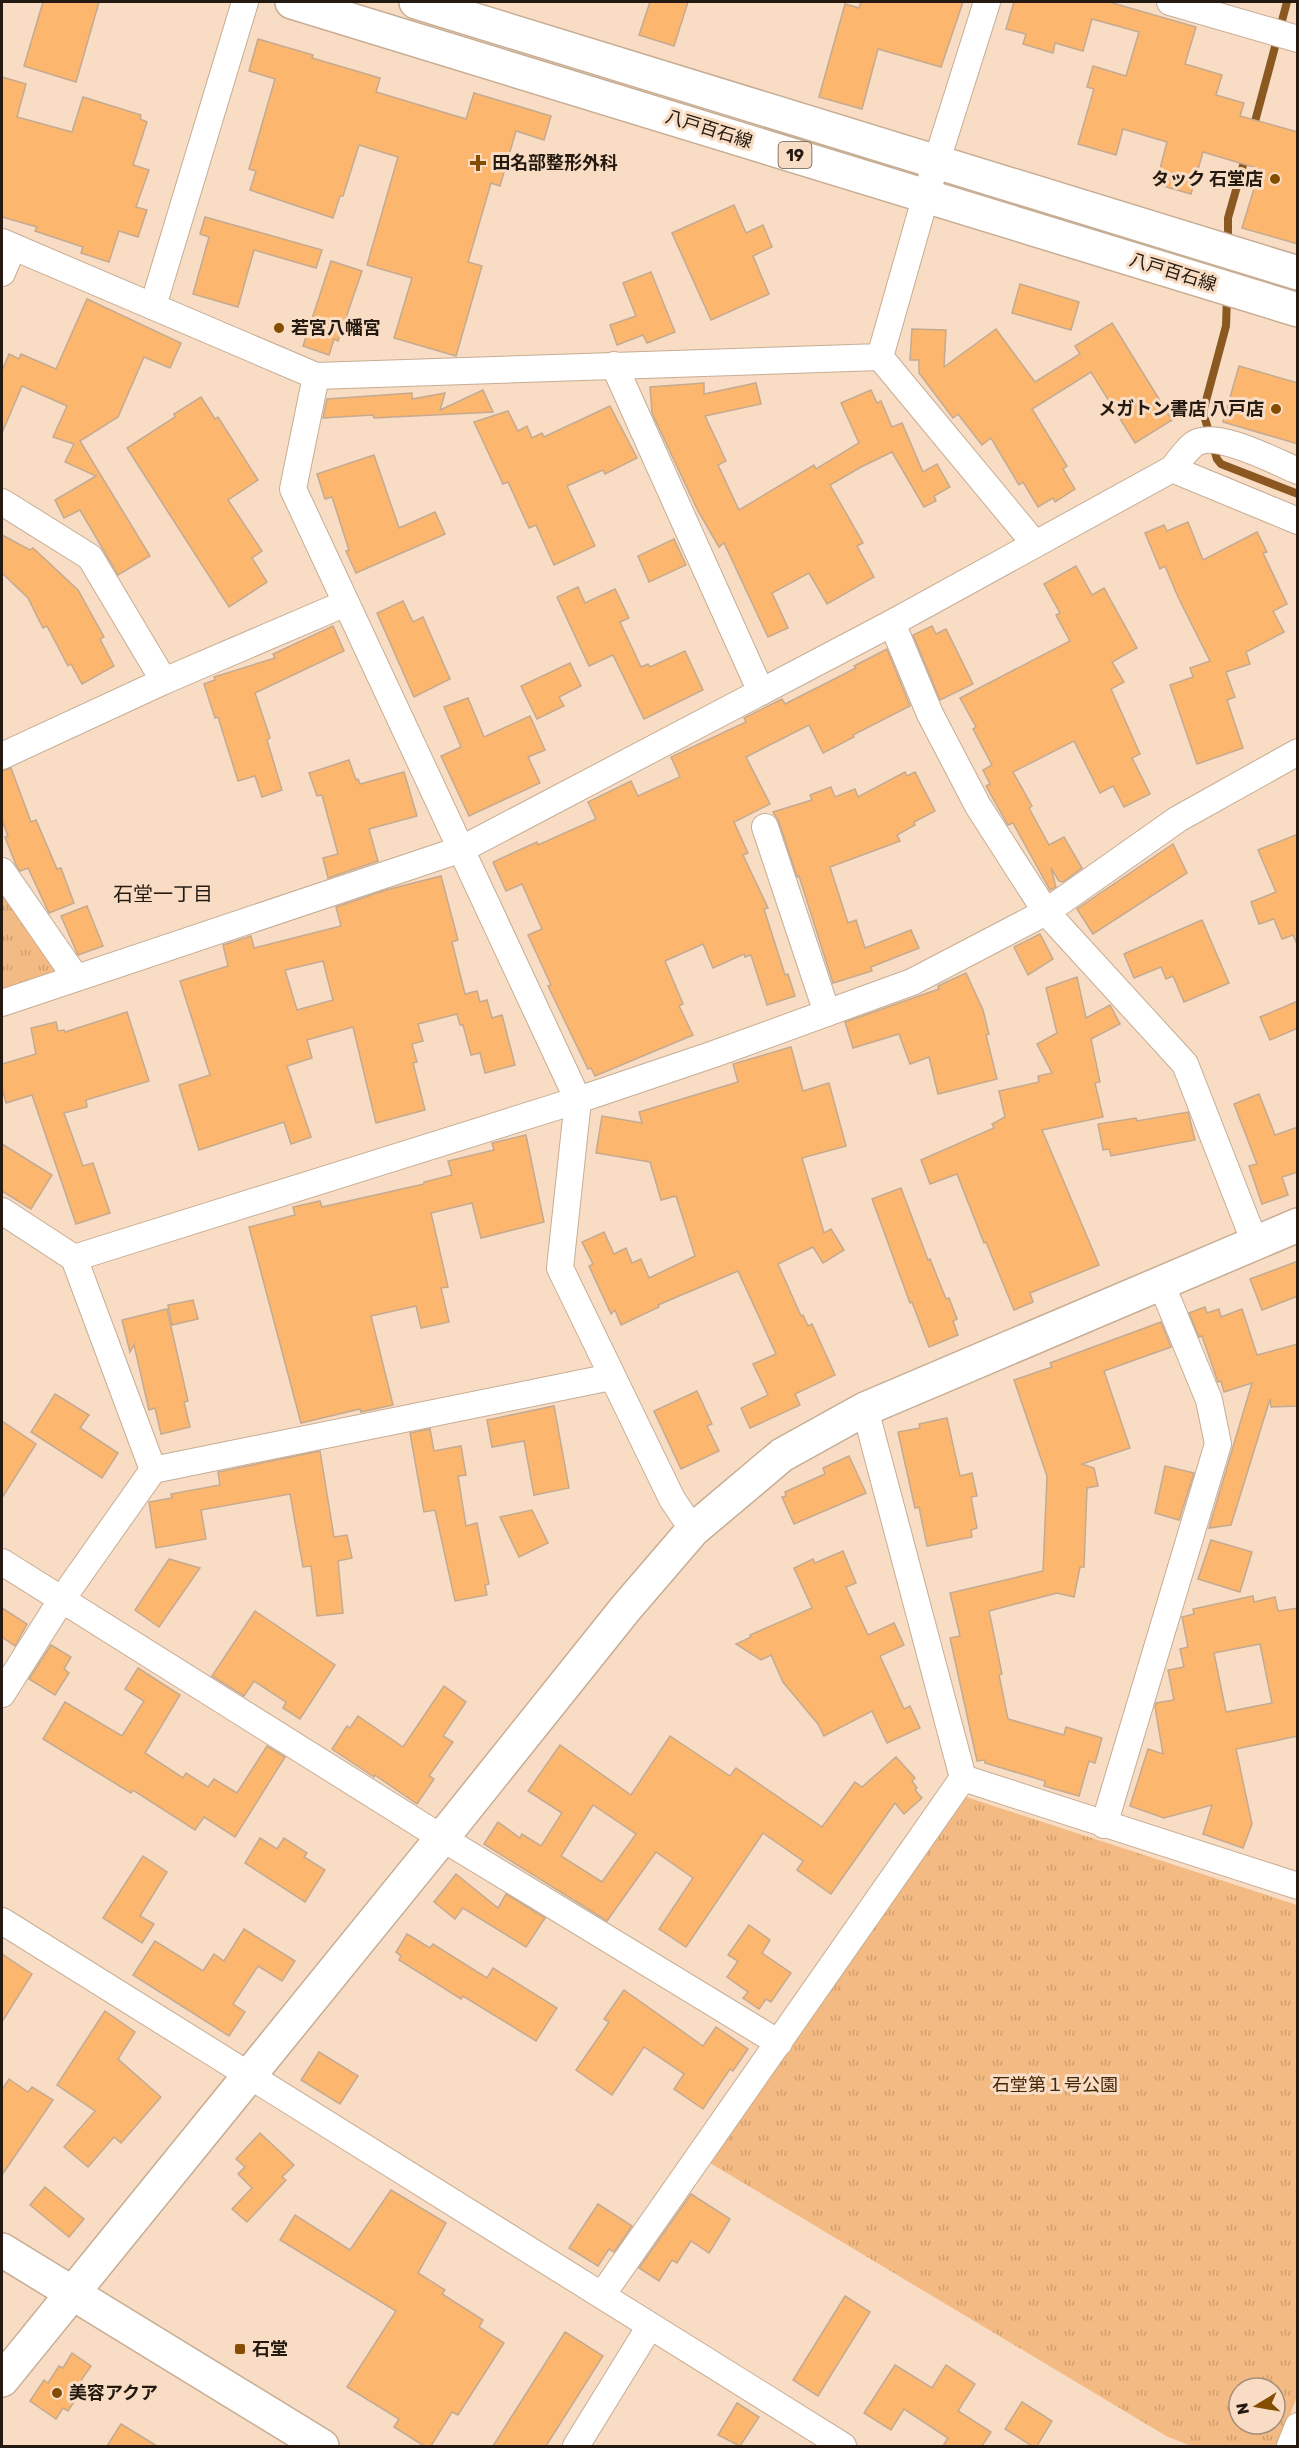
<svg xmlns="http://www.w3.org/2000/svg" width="1299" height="2448" font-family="Rubik,'Noto Sans JP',sans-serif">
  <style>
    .park { fill: url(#park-tufts); fill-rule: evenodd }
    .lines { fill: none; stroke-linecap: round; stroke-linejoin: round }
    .stream { stroke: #8a5820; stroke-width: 8 }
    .building { fill: #fdb66e; stroke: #c4aa91; stroke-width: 1.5; fill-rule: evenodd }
    .street-casing { stroke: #c7ad94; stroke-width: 28 }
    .secondary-casing { stroke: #c7ad94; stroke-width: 36 }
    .primary-casing { stroke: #c7ad94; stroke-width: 36 }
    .street { stroke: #fff; stroke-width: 26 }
    .secondary { stroke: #fff; stroke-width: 33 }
    .primary { stroke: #fff; stroke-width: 33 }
    .poi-dot { fill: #854d00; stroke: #f8dcc3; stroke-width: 2 }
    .labels { text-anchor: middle; stroke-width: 6; stroke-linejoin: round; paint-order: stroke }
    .shield { fill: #f8dcc3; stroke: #645446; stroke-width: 1.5 }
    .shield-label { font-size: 16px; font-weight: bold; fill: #241a11 }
    .street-label { font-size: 18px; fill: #241a11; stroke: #f8dcc3 }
    .poi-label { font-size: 18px; font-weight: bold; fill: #241a11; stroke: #f8dcc3; text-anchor: start }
    .park-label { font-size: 18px; fill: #422606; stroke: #f8dcc3 }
    .neighbourhood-label { font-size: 20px; fill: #241a11; stroke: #f8dcc3 }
  </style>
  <defs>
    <pattern id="park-tufts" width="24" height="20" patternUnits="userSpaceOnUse" patternTransform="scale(1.5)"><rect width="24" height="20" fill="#f3ba83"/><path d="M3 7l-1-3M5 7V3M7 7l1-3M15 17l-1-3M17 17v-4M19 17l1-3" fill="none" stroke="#d09f70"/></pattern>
  </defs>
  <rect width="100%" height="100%" fill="#f8dcc3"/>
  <g class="park">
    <polygon points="2,887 62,974 2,993"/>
    <path d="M963,1796l334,109 1,489 -20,52h-86l-24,-9 -463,-277zM1239,2388h36v36h-36z"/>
  </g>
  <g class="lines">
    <g class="stream">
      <polyline points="1253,129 1287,2"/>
      <polyline points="1228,242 1228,218 1246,155"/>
      <polyline points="1227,296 1226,326 1203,412 1217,459 1221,464 1298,494"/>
    </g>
  </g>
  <g class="building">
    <polygon points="43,2 99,2 76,82 24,66"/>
    <polygon points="650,2 688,2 674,46 639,35"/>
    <polygon points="861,2 963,2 941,67 878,49 862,109 819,97 845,4 859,8"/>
    <polygon points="1014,2 1109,2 1196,27 1185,64 1222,75 1216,95 1244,103 1240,116 1298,132 1298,244 1242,228 1260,169 1203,152 1191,194 1156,184 1167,142 1123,129 1116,155 1078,144 1094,89 1087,87 1093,66 1126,76 1139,32 1092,19 1083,51 1055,43 1053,53 1023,44 1026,34 1006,29"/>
    <polygon points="258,39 313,55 312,58 380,78 376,92 466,119 474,93 551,116 544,140 516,131 500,186 491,183 468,262 482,266 456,356 394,338 412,278 367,265 398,157 359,145 343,196 340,196 333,218 250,190 256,171 249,169 275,79 249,71"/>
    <polygon points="2,77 26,84 17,117 72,132 83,97 141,115 140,119 147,122 133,165 149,170 136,207 147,210 138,237 119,231 109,262 81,253 83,247 35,231 37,227 2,217"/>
    <polygon points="734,205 746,233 763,225 772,247 753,256 769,294 711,320 672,233"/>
    <polygon points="205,217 322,250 316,268 254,250 238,307 193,294 209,237 200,234"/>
    <polygon points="331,261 362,271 338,341 334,339 329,355 303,346"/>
    <polygon points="651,272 675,332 647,343 643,335 617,345 610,325 636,316 623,283"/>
    <polygon points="1020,284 1079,302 1071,330 1012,313"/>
    <polygon points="87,299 181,343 170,368 144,357 118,417 80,441 150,556 118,575 80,510 64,518 55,500 96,476 65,462 74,444 53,437 67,406 22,386 2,433 2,371 9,354 19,359 21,354 56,369"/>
    <polygon points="1112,323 1172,420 1135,443 1091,372 1032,409 1067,466 1063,469 1075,489 1055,502 1053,498 1038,507 1023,482 1019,485 991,438 982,445 958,414 953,418 919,373 919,360 910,360 912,329 946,330 944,367 996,329 1035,382 1080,354 1075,346"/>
    <polygon points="1239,366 1298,383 1298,444 1223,422"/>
    <polygon points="704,383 704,394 756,383 761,404 705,416 726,461 718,465 739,510 814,465 816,469 859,443 841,403 871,390 877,403 881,401 892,427 902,423 923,472 937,464 950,487 934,496 936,501 924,507 892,452 861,467 830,485 863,543 857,546 874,577 827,604 809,573 772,593 788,628 768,637 724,543 719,547 698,511 652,413 650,387"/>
    <polygon points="483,390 493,412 374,418 373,415 323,418 327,399 412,393 412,399 445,393 440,410"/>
    <polygon points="201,397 215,419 218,417 258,480 228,500 262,551 252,558 267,582 229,607 127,448 175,417 174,414"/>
    <polygon points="610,406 637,458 605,474 603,470 567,486 595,546 554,565 536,525 529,528 508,482 503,484 474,422 508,411 518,431 527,426 532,438 542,433 544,437"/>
    <polygon points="374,455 399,528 435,512 445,534 356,573 346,551 349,550 332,497 325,499 317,474"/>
    <polygon points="1188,522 1203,560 1257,532 1267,552 1263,553 1287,604 1273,611 1284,632 1246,652 1250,664 1226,672 1235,697 1227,700 1243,748 1197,764 1170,685 1193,677 1190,668 1210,661 1178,597 1165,566 1160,569 1145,533 1164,525 1167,531"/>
    <polygon points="2,535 30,550 33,548 78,590 104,637 100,639 114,666 82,684 71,664 68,666 47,626 43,628 28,598 2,573"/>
    <polygon points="674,539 686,565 649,582 638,556"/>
    <polygon points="1076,566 1092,595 1104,588 1137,648 1112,662 1124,682 1111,689 1140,754 1132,758 1150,794 1124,807 1113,786 1100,793 1074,741 1013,772 1032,806 1029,808 1049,845 1064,837 1082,868 1063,882 1059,881 1051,868 1056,887 1050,890 1013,823 1008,825 986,786 990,784 983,770 992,765 973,729 976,727 960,698 1070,641 1056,615 1060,613 1044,584"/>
    <polygon points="578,587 585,603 615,589 629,618 620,622 641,667 648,664 650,667 685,651 703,690 644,719 613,655 589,666 557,597"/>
    <polygon points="403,601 413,622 423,617 450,679 414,697 377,613"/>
    <polygon points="333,626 344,651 255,693 270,738 267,740 282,790 262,797 255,776 238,781 218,717 215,718 204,684 215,680 214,677 275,658 273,654"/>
    <polygon points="932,626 936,634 946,629 973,684 940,700 913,635"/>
    <polygon points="887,649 910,706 853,735 854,737 823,753 809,725 746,757 770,804 734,822 748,853 743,855 768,908 764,909 785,975 788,974 795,996 767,1005 751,955 745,957 744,954 713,968 703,944 665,961 683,1004 679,1006 693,1035 595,1076 591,1068 588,1069 548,986 551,985 528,935 542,929 522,884 506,891 493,862 537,842 538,845 596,819 588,802 631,781 638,796 680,777 671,757 746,722 744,718 782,699 785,704 856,668 854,666"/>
    <polygon points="570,663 581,686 559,697 564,706 537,719 521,686"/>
    <polygon points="468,698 484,737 530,716 545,750 528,757 540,783 469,816 441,756 461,747 444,707"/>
    <polygon points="349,760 356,780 358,779 360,784 404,772 417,816 369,829 378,861 328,878 323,858 338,854 322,795 317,796 309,773"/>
    <polygon points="11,768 31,822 36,820 57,869 61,868 74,903 49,913 28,868 20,871 16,865 5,837 8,836 2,820 2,771"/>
    <polygon points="905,772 907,776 915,772 935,811 914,822 915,825 897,835 900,841 830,867 848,923 856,920 865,948 911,930 919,948 871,967 872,971 833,983 799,876 797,877 779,822 773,812 812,800 810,795 831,787 835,797 855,789 858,797"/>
    <polygon points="1298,834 1298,944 1297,944 1293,935 1282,939 1274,919 1259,924 1251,902 1276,892 1258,850"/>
    <polygon points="1173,844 1187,873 1093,934 1077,909"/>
    <path d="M441,876l17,64 -6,2 13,52 12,-3 3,11 7,-2 5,18 10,-3 13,50 -30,8 -5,-20 -9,2 -8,-30h-3l-3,-11 -39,10 5,17 -11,3 5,18 -4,1 12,47 -49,13 -23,-96 -46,13 5,18 -25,8 24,71 -20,7 -7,-22 -85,28 -20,-65 31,-10 -30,-94 48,-15 -5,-21 28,-9 3,12 87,-22 -5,-19 50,-17zM323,961l10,39 -36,10 -12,-40z"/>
    <polygon points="87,906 103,946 78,955 61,916"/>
    <polygon points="1202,920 1229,983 1184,1002 1173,976 1166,979 1161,967 1134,978 1124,954"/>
    <polygon points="1040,934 1053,959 1028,975 1014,947"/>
    <polygon points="966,973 983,1010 989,1034 986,1035 997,1079 938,1094 929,1057 910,1064 899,1034 853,1048 845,1022 939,989 938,986"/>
    <polygon points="1077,977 1086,1018 1110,1005 1120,1024 1091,1039 1100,1082 1095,1083 1103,1117 1042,1130 1099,1265 1030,1293 1033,1302 1014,1310 986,1242 984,1243 957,1174 930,1184 921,1160 994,1128 992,1124 1005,1117 999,1091 1039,1082 1038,1076 1052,1073 1037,1044 1057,1033 1046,988"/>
    <polygon points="1298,1001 1298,1028 1270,1040 1260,1017"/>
    <polygon points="127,1012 149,1081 86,1100 87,1107 64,1113 83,1166 93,1163 110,1213 76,1224 32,1095 6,1103 2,1087 2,1064 36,1054 31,1028 56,1022 58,1031 64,1030 65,1032"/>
    <polygon points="791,1047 803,1091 829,1083 846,1146 802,1158 824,1233 831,1229 844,1250 823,1263 813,1247 778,1264 801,1316 803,1315 808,1326 812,1324 835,1375 795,1394 800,1405 750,1428 741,1408 768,1395 753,1364 776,1354 738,1271 658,1305 659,1307 621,1325 615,1310 611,1314 589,1266 593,1264 582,1242 604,1232 614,1254 626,1248 632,1263 641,1259 649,1278 695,1256 676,1196 661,1200 650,1162 596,1153 602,1116 642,1123 639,1112 738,1082 733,1064"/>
    <polygon points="1259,1094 1275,1135 1298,1127 1298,1172 1282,1177 1288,1195 1262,1204 1249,1166 1257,1164 1234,1104"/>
    <polygon points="1188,1112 1195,1140 1111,1156 1109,1149 1103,1150 1098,1124 1136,1118 1137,1121"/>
    <polygon points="526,1135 544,1222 481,1238 472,1203 431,1213 448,1287 441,1288 449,1322 421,1328 416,1306 371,1316 393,1405 361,1412 360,1409 301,1423 249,1227 295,1215 293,1207 320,1201 322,1207 424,1184 424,1182 452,1175 448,1161 494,1150 492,1143"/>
    <polygon points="2,1144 52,1175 31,1209 2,1191"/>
    <polygon points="901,1188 928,1260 930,1259 946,1299 949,1298 957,1319 953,1321 958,1335 929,1347 912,1302 910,1303 872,1199"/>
    <polygon points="1298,1261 1298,1296 1262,1310 1250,1279"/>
    <polygon points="193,1300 198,1319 172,1325 168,1305"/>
    <polygon points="1205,1307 1207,1313 1219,1309 1221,1317 1242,1309 1257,1355 1298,1344 1298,1406 1271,1407 1270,1399 1231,1525 1209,1528 1252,1383 1224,1392 1221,1381 1218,1382 1202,1336 1199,1337 1189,1313"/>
    <polygon points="167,1309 188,1401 184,1402 190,1427 161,1434 155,1408 149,1410 134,1345 130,1352 122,1320"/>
    <polygon points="1161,1322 1171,1347 1104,1371 1130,1448 1082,1464 1094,1468 1098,1486 1087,1488 1084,1567 1080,1567 1074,1597 1057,1593 989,1611 1002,1674 999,1675 1008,1719 1064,1735 1066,1727 1102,1738 1095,1763 1089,1761 1079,1796 1044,1786 1045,1781 985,1763 985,1760 977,1761 950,1638 960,1636 950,1593 1043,1571 1047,1476 1014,1380 1052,1367 1050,1363"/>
    <polygon points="697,1391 712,1424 707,1426 719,1451 681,1469 654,1411"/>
    <polygon points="55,1394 89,1415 80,1428 118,1453 102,1478 31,1432"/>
    <polygon points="554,1406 569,1488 534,1495 524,1441 492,1447 487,1420"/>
    <polygon points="947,1418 960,1476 972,1473 977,1496 971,1497 977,1528 971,1530 972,1537 927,1546 919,1507 915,1508 898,1432 920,1428 919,1424"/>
    <polygon points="2,1421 36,1444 2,1498"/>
    <polygon points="430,1429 434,1451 461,1446 466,1475 458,1476 466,1526 477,1523 489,1584 485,1585 487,1595 455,1601 435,1510 424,1512 410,1433"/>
    <polygon points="320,1451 334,1537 347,1535 352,1558 338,1561 343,1613 317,1616 311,1566 303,1567 290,1494 201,1510 206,1539 156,1548 149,1502 172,1498 171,1494 220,1485 218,1472"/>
    <polygon points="849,1456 866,1493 794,1524 782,1497 786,1496 785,1492 825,1474 823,1468"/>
    <polygon points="1165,1466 1194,1473 1179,1520 1155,1513"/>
    <polygon points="532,1510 548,1543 519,1557 500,1517"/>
    <polygon points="1211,1540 1252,1552 1240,1592 1198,1579"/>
    <polygon points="843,1551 856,1583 846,1587 868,1635 894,1623 904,1645 880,1656 904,1709 910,1706 920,1728 887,1743 872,1711 824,1736 818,1724 783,1682 771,1655 761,1660 736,1644 751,1637 750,1635 812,1608 794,1568 813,1559 815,1563"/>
    <polygon points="169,1559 200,1568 159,1627 135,1610"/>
    <path d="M1253,1596l1,6 21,-5 3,14 20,-3v128l-62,13 16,75 -9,24 -40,-14 9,-29 -48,13 -34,-12 18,-57 15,5 -8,-47 1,-4 18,-3 -6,-30 16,-3 -4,-18 8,-2 -6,-30 12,-3 -1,-5zM1260,1644l12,59 -46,9 -12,-59z"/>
    <polygon points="2,1608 27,1624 15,1646 2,1637"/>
    <polygon points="255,1611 335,1665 300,1719 283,1708 286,1702 254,1681 244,1696 212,1676"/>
    <polygon points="51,1645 71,1657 64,1669 69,1673 55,1695 29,1679"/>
    <polygon points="138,1668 180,1695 145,1753 183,1778 186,1773 208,1787 214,1779 237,1793 267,1746 285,1757 235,1837 204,1817 195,1830 133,1790 131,1793 43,1739 65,1702 122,1736 144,1701 125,1689"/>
    <polygon points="444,1686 466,1702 443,1736 453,1742 429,1776 434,1779 417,1804 375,1775 374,1777 332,1749 347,1726 350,1728 358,1716 403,1747"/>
    <path d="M670,1736l60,40 6,-8 86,59 33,-45 7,5 34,-30 19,21 -3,3 5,7 -2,2 7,8 -18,16 -9,-11 -64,91 -34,-24 6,-9 -40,-28 -77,114 -27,-18 34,-51 -37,-26 -49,69 -123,-77 14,-22 22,16 2,-4 19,12 21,-33 -34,-22 32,-46 71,50zM593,1805l43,29 -34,48 -41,-26z"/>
    <polygon points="260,1838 277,1849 284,1838 307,1853 304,1857 325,1870 305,1902 245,1863"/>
    <polygon points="143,1856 167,1872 140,1916 154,1924 142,1943 103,1918"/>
    <polygon points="456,1874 498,1908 506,1894 545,1918 526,1947 463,1908 455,1919 434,1902"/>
    <polygon points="749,1925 770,1940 762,1953 791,1973 771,2002 766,1999 759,2009 743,1998 748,1992 727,1977 738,1961 728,1955"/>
    <polygon points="244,1929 295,1961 282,1981 258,1966 233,2004 245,2012 229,2036 133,1975 155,1941 203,1971 214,1954 224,1961"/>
    <polygon points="407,1934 430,1948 433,1944 487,1978 493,1968 557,2008 536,2041 463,1996 461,1999 399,1960 401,1956 396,1952"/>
    <polygon points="2,1954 32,1974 2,2022"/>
    <polygon points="624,1990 703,2046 716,2027 748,2049 733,2071 730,2069 703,2109 674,2089 684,2074 644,2047 612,2095 576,2070 609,2022 604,2019"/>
    <polygon points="105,2011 135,2032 118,2059 161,2097 121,2143 114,2137 88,2167 64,2147 95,2111 57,2085"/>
    <polygon points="319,2052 358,2076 340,2104 301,2080"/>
    <polygon points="9,2079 28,2092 32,2087 53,2100 2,2175 2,2090"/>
    <polygon points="260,2133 294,2165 282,2177 286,2180 247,2222 232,2209 252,2188 238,2174 245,2167 236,2159"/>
    <polygon points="45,2187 84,2219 69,2237 30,2205"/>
    <polygon points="391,2190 446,2223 418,2273 445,2290 442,2294 483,2320 479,2327 504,2343 458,2415 452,2412 431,2446 424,2446 394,2427 399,2419 347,2387 396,2311 280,2240 295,2215 350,2250"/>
    <polygon points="691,2194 730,2219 709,2253 691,2241 677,2263 672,2260 659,2281 639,2268"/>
    <polygon points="598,2204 632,2226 614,2252 609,2249 598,2266 569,2248"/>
    <polygon points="845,2296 870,2312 818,2396 793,2380"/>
    <polygon points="565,2332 603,2356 546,2446 493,2446"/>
    <polygon points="72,2353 91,2366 73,2392 78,2396 68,2411 63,2408 56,2419 30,2401 44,2380 48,2383 59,2366 63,2368"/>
    <polygon points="895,2365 932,2388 946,2365 975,2384 958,2411 991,2432 982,2446 943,2446 948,2438 904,2409 891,2430 864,2413"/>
    <polygon points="1022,2402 1052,2421 1037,2446 1032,2446 1005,2429"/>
    <polygon points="737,2403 759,2417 740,2446 718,2435"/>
    <polygon points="121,2424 157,2446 107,2446"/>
  </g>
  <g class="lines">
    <defs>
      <g id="street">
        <polyline points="1170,2 1298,39"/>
        <polyline points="2,242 316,376 880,357 926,195 987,2"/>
        <polyline points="2,273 13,247"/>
        <polyline points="153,306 245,2"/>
        <polyline points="880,357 1035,544"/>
        <polyline points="614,365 761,692"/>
        <polyline points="316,376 293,489 578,1100 560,1268 672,1499 693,1530"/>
        <path d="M1172,469c7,-8 14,-19 22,-25 21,-15 82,18 104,27"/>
        <polyline points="2,502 90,557 164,681"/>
        <polyline points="892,623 930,714 978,806 1046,912 1185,1064 1255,1243"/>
        <polyline points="2,756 164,681 346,603"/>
        <polyline points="765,827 827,1013"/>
        <polyline points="2,871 76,978"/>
        <polyline points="2,1003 462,849 892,623 1172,469 1298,521"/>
        <polyline points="2,1211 74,1258 153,1470"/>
        <polyline points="74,1258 578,1100 714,1054 912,982 1046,912 1178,819 1298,752"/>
        <polyline points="865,1409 963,1778"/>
        <polyline points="2,1562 442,1838 779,2043"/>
        <polyline points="2,1694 62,1599 153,1470 611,1377"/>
        <polyline points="1104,1825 1218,1444 1209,1400 1161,1283"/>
        <polyline points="2,1921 843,2446"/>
        <polyline points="602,2295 963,1778 1298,1886"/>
        <polyline points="576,2446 650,2326"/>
        <polyline points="1290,2446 1298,2426"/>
      </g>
      <g id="secondary">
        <polyline points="2,2250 322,2446"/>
        <polyline points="2,2380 442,1838 626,1608 693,1530 782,1455 865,1409 1298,1225"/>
      </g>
      <g id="primary">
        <polyline points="292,2 1298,310"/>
        <polyline points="416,2 1298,273"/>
      </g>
    </defs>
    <use href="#street" class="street-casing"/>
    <use href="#secondary" class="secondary-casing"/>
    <use href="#primary" class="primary-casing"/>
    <use href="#street" class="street"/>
    <use href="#secondary" class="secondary"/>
    <use href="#primary" class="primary"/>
  </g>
  <g class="poi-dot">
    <path d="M475 154h6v6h6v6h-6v6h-6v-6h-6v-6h6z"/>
    <circle cx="1275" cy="179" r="6"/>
    <circle cx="279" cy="328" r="6"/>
    <circle cx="1276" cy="409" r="6"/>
    <rect x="234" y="2343" width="12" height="12" rx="3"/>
    <circle cx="57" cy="2393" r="6"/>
  </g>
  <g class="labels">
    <rect class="shield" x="778.5" y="142" width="33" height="26" rx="4.5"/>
    <g class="shield-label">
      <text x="795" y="161">19</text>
    </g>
    <g class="street-label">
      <text transform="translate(709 129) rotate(17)" y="6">八戸百石線</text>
      <text transform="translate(1173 272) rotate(17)" y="6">八戸百石線</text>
    </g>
    <g class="poi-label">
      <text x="492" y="169">田名部整形外科</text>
      <text x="1263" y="185" text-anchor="end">タック 石堂店</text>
      <text x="291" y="334">若宮八幡宮</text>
      <text x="1264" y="415" text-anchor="end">メガトン書店 八戸店</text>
      <text x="252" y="2355">石堂</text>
      <text x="69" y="2399">美容アクア</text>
    </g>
    <g class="park-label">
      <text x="1055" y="2091">石堂第１号公園</text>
    </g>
    <g class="neighbourhood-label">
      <text x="163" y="901">石堂一丁目</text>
    </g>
  </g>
  <rect width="1299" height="2448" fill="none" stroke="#241a11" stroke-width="6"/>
  <g transform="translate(1257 2406) rotate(259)"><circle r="28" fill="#f8dcc3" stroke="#a38e7c" stroke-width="1.5"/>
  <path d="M0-4.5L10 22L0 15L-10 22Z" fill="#854d00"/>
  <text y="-9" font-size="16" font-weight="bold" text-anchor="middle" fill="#241a11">N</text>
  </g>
</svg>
